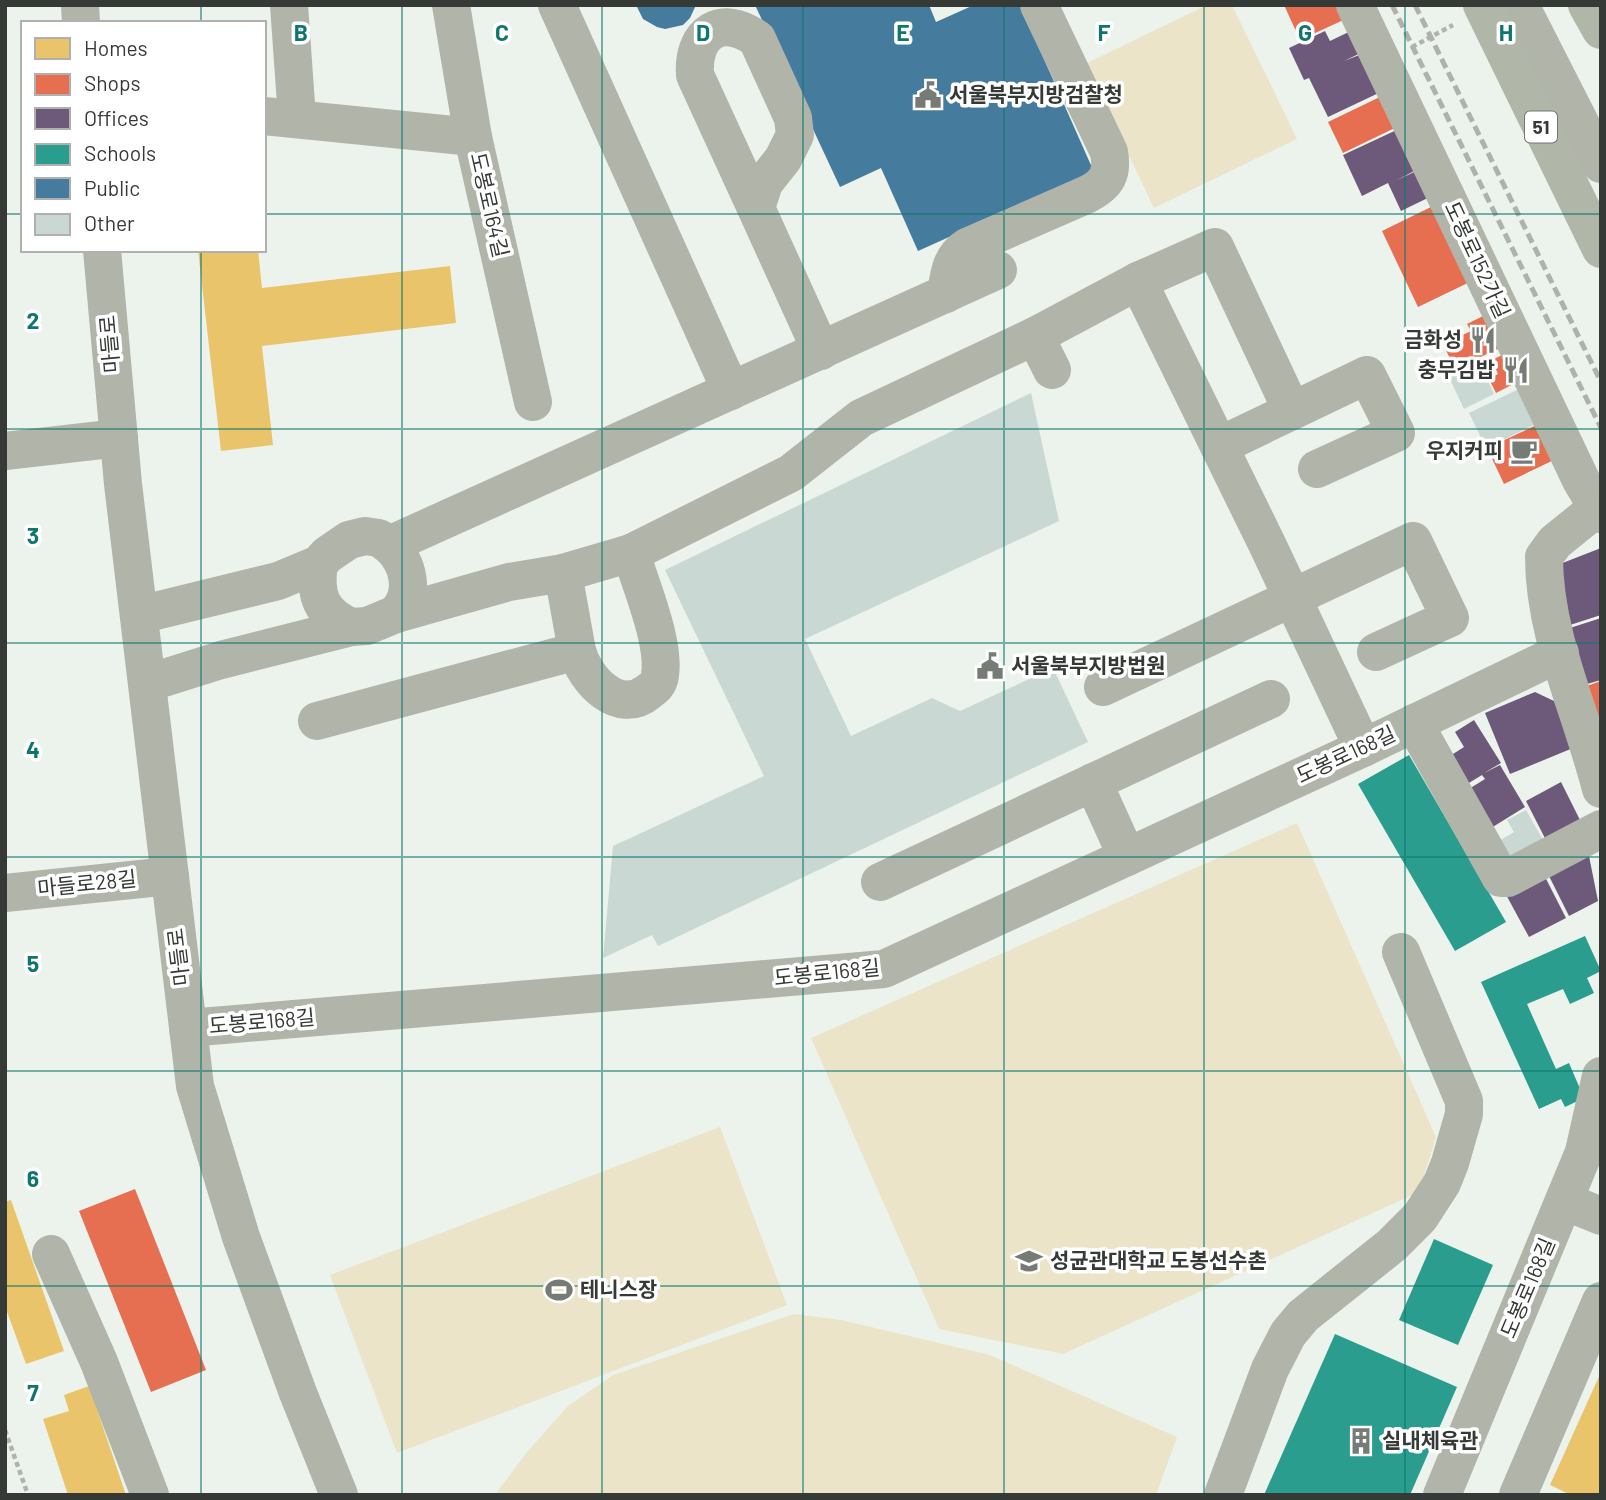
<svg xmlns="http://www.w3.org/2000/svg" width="1606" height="1500" font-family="Barlow,'Noto Sans KR',sans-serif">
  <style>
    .green { fill: #ebe4c8 }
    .homes { fill: #e9c46a }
    .shops { fill: #e76f51 }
    .offices { fill: #6d597a }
    .schools { fill: #2a9d8f }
    .public { fill: #457b9d }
    .building { fill: #c9d8d3 }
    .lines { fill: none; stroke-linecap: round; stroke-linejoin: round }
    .path { stroke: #afb3ab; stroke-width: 4.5; stroke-dasharray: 5 3.5; stroke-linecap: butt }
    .minor { stroke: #b0b4a9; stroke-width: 38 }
    .major { stroke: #b0b7a9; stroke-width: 38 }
    .rail { stroke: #aeb2aa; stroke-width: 5; stroke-dasharray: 10 5; stroke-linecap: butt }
    .grid { fill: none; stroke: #0f766e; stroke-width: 2; stroke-opacity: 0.55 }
    .labels { text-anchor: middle; stroke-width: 7; stroke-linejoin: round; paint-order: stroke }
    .shield { fill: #fff; stroke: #727572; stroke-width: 2 }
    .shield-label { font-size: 19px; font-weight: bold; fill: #363a36 }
    .poi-label { font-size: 21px; font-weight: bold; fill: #363a36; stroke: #fff; text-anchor: start }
    .street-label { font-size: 21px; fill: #363a36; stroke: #fff }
    .grid-label { font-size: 23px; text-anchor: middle; font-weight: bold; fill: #0f766e; stroke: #fff; stroke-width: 7; stroke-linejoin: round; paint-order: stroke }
  </style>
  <rect width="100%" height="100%" fill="#ecf3ed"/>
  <g class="green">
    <polygon points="1207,5 1232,5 1297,139 1154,208 1085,64"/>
    <polygon points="1297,823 1436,1137 1419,1192 1063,1354 939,1329 811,1038"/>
    <polygon points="720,1127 787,1305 397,1453 330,1275"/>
    <polygon points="794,1314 841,1320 990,1355 1177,1437 1156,1495 495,1495 527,1452 568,1406 613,1375"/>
  </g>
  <g class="homes">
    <polygon points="198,250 258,250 262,288 450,266 456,323 262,346 273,445 221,451"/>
    <polygon points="11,1200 64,1351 26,1364 5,1306 5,1202"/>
    <polygon points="1601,1372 1601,1495 1571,1495 1550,1485"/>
    <polygon points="89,1386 126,1495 68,1495 43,1419 69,1411 64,1395"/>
  </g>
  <g class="shops">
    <polygon points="1284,5 1345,5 1350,17 1300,40"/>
    <polygon points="1386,94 1401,125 1343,153 1328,122"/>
    <polygon points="1437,204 1474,280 1418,307 1382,231"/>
    <polygon points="1489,313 1504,346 1455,369 1443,344 1471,331 1467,324"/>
    <polygon points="1512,350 1525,378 1496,393 1489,379 1498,374 1492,360"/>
    <polygon points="1541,423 1558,458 1504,484 1487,448"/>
    <polygon points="1601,681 1601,727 1584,687"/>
    <polygon points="135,1189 206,1370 151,1392 79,1211"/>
  </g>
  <g class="offices">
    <polygon points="1357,28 1367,50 1344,61 1367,52 1385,90 1328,117 1309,78 1304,80 1289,48 1325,31 1330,41"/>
    <polygon points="1403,127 1422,167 1397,180 1423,168 1436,194 1401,211 1388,183 1362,196 1343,155"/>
    <polygon points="1601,548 1601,615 1570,625 1560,564"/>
    <polygon points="1601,618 1601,680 1587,684 1570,628"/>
    <polygon points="1535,692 1554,701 1573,748 1510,774 1485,713"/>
    <polygon points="1474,720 1501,763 1484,773 1500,765 1525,807 1483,833 1464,792 1485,779 1482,775 1459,789 1442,761 1464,747 1455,732"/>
    <polygon points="1561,782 1584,828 1551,850 1526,801"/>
    <polygon points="1586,841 1598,901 1569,916 1546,870"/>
    <polygon points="1542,871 1566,918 1529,937 1504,891"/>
  </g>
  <g class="schools">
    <polygon points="1409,755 1506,922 1455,951 1358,784"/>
    <polygon points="1585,936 1601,971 1587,978 1594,993 1570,1004 1563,989 1527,1004 1556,1069 1569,1063 1584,1098 1565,1107 1561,1099 1539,1109 1481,982"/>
    <polygon points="1434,1239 1493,1265 1458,1345 1399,1320"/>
    <polygon points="1335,1334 1457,1387 1410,1495 1264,1495"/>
  </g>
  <g class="public">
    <polygon points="636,5 696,5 690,18 683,25 665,29 657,27 643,19"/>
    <polygon points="755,5 929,5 936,22 974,5 1020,5 1094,172 918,251 881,168 840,187"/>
  </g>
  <g class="building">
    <polygon points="1466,366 1472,377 1483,381 1487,379 1494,394 1464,409 1448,375"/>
    <polygon points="1527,385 1544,420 1486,448 1469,413"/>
    <polygon points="1031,393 1059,521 805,639 851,736 932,698 960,711 1053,668 1088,742 658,946 652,935 603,958 613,846 764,776 665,570"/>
    <polygon points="1526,810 1550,852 1508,876 1499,841 1514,832 1507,820"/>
  </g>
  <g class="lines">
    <g class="path">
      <polyline points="1412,47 1453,25"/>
      <polyline points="5,1430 28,1495"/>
    </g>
    <g class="minor">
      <polyline points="80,5 81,23"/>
      <polyline points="289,5 297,118"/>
      <polyline points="451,5 473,137 533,402"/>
      <polyline points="557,5 731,391"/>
      <polyline points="1355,5 1581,480 1601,514"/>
      <polyline points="1520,5 1601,164"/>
      <polyline points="264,116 473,137"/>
      <path d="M756,208l-61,-133c-3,-42 26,-62 62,-36l36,79 2,17 -12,24 -19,24 -8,25 65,143"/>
      <polyline points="102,250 123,484 195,1086 241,1237 298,1393 339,1495"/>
      <polyline points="1138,281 1215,247 1292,411"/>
      <path d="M946,294c3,-19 4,-36 21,-47l121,-53c19,-10 25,-20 21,-42l-70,-147"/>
      <polyline points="1035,336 1052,370"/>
      <polyline points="1219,446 1367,375 1396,433 1317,469"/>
      <polyline points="5,451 119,438"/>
      <path d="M1601,505l-46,37 -11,15c0,80 38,156 57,232"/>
      <path d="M389,545c20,18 27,48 7,69"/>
      <path d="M319,564c-5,31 2,50 32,63"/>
      <polyline points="139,615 278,581 319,564 327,555 349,540 365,536 379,538 389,545 998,270"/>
      <path d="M577,651c8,29 42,65 71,41 7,-5 11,-8 12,-17 5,-33 -19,-89 -29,-122"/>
      <polyline points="148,683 221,660 351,627 367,626 396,614 509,582 563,573 631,553 791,473 861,418 1035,336 1138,281 1268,546 1363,748"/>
      <polyline points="1103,687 1413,541 1450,618 1376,652"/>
      <polyline points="317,721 577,651 563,573"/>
      <polyline points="1414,723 1501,878 1508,878 1601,829"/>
      <polyline points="1093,782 1127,857"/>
      <polyline points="880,882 1271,699"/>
      <polyline points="5,893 170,876"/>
      <polyline points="188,1028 884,969 1363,748 1560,653"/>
      <polyline points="1564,1201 1601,1216"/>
      <polyline points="51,1254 99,1362 150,1495"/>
      <polyline points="1223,1495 1270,1369 1288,1334 1303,1316 1392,1245 1420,1217 1442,1183 1450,1163 1464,1114 1464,1101 1401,952"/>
      <polyline points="1442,1495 1584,1152 1601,1076"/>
      <polyline points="1518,1495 1601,1301"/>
    </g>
    <g class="major">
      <polyline points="1482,5 1601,249"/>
      <polyline points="1587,5 1601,30"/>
    </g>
    <g class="rail">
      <polyline points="1392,5 1601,428"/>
      <polyline points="1415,5 1601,382"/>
    </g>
  </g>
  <path class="grid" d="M201,5v18M402,5v1490M602,5v1490M803,5v1490M1004,5v1490M1204,5v1490M1405,5v1490M5,214h18M264,214h1337M201,250v1245M5,429h1596M5,643h1596M5,857h1596M5,1071h1596M5,1286h1596"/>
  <defs>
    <symbol id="civic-bare" viewBox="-9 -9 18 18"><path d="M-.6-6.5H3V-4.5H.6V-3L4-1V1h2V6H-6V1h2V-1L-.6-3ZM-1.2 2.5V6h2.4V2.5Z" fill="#767b76" stroke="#fff" stroke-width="2.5" paint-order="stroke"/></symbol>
    <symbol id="restaurant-bare" viewBox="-9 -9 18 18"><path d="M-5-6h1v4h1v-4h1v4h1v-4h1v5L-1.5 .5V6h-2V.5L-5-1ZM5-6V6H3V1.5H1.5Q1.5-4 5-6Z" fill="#767b76" stroke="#fff" stroke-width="2.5" paint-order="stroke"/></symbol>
    <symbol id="cafe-bare" viewBox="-9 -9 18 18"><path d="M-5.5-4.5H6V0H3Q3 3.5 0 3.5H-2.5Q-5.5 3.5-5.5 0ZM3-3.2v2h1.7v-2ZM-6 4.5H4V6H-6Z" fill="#767b76" stroke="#fff" stroke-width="2.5" paint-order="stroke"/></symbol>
    <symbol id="university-bare" viewBox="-9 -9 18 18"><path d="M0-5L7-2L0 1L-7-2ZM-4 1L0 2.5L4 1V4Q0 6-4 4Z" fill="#767b76" stroke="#fff" stroke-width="2.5" paint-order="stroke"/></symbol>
    <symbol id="stadium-bare" viewBox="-9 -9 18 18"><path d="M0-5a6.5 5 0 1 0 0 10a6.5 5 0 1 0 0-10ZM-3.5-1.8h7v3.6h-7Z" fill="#767b76" stroke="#fff" stroke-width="2.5" paint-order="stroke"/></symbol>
    <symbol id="building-bare" viewBox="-9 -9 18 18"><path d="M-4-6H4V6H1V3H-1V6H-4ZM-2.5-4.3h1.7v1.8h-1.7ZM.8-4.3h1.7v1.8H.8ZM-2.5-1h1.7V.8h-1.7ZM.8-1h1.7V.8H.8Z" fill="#767b76" stroke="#fff" stroke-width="2.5" paint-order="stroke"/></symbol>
  </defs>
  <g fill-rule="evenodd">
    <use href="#civic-bare" x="909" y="76" width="38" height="38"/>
    <use href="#restaurant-bare" x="1464" y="321" width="38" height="38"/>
    <use href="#restaurant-bare" x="1497" y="351" width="38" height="38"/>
    <use href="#cafe-bare" x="1505" y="432" width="38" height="38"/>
    <use href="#civic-bare" x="971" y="647" width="38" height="38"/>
    <use href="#university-bare" x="1010" y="1242" width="38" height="38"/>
    <use href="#stadium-bare" x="540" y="1271" width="38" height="38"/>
    <use href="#building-bare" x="1342" y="1422" width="38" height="38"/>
  </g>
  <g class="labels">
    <rect class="shield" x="1525" y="111.5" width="32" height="31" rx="5"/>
    <g class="shield-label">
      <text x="1541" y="134">51</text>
    </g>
    <g class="poi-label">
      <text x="949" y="102">서울북부지방검찰청</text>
      <text x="1462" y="347" text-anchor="end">금화성</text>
      <text x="1495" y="377" text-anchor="end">충무김밥</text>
      <text x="1503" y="458" text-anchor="end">우지커피</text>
      <text x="1011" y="673">서울북부지방법원</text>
      <text x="1050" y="1268">성균관대학교 도봉선수촌</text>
      <text x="580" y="1297">테니스장</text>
      <text x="1382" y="1448">실내체육관</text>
    </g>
    <g class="street-label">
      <text transform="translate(489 205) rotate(77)" y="7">도봉로164길</text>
      <text transform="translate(1477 260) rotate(65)" y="7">도봉로152가길</text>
      <text transform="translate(110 344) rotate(-95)" y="7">마들로</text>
      <text transform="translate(1346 755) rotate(-25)" y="7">도봉로168길</text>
      <text transform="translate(87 884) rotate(-6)" y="7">마들로28길</text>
      <text transform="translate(179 957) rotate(-97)" y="7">마들로</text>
      <text transform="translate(827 973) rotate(-6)" y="7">도봉로168길</text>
      <text transform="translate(262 1022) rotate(-5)" y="7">도봉로168길</text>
      <text transform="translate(1528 1288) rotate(-67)" y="7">도봉로168길</text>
    </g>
  </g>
  <g class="grid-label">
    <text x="301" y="41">B</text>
    <text x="502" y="41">C</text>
    <text x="703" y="41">D</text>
    <text x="903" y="41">E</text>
    <text x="1104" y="41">F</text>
    <text x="1305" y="41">G</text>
    <text x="1506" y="41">H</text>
    <text x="33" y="329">2</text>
    <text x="33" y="544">3</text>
    <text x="33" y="758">4</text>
    <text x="33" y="972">5</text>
    <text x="33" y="1187">6</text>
    <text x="33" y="1401">7</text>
  </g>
  <rect width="1606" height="1500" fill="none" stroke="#363a36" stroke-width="14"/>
  <rect x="21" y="21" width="245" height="231" fill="#ffffff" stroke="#afb0af" stroke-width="2"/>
  <rect x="35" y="38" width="35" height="21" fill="#e9c46a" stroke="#afb0af" stroke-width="2"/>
  <text x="84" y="56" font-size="21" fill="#363a36">Homes</text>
  <rect x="35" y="74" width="35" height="21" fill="#e76f51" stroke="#afb0af" stroke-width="2"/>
  <text x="84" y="91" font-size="21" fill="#363a36">Shops</text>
  <rect x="35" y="108" width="35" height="21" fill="#6d597a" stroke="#afb0af" stroke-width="2"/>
  <text x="84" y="126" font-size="21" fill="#363a36">Offices</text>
  <rect x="35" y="144" width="35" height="21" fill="#2a9d8f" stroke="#afb0af" stroke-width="2"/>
  <text x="84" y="161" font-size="21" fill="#363a36">Schools</text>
  <rect x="35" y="178" width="35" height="21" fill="#457b9d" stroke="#afb0af" stroke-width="2"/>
  <text x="84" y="196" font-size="21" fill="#363a36">Public</text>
  <rect x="35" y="214" width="35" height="21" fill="#c9d8d3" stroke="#afb0af" stroke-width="2"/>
  <text x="84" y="231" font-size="21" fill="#363a36">Other</text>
</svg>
